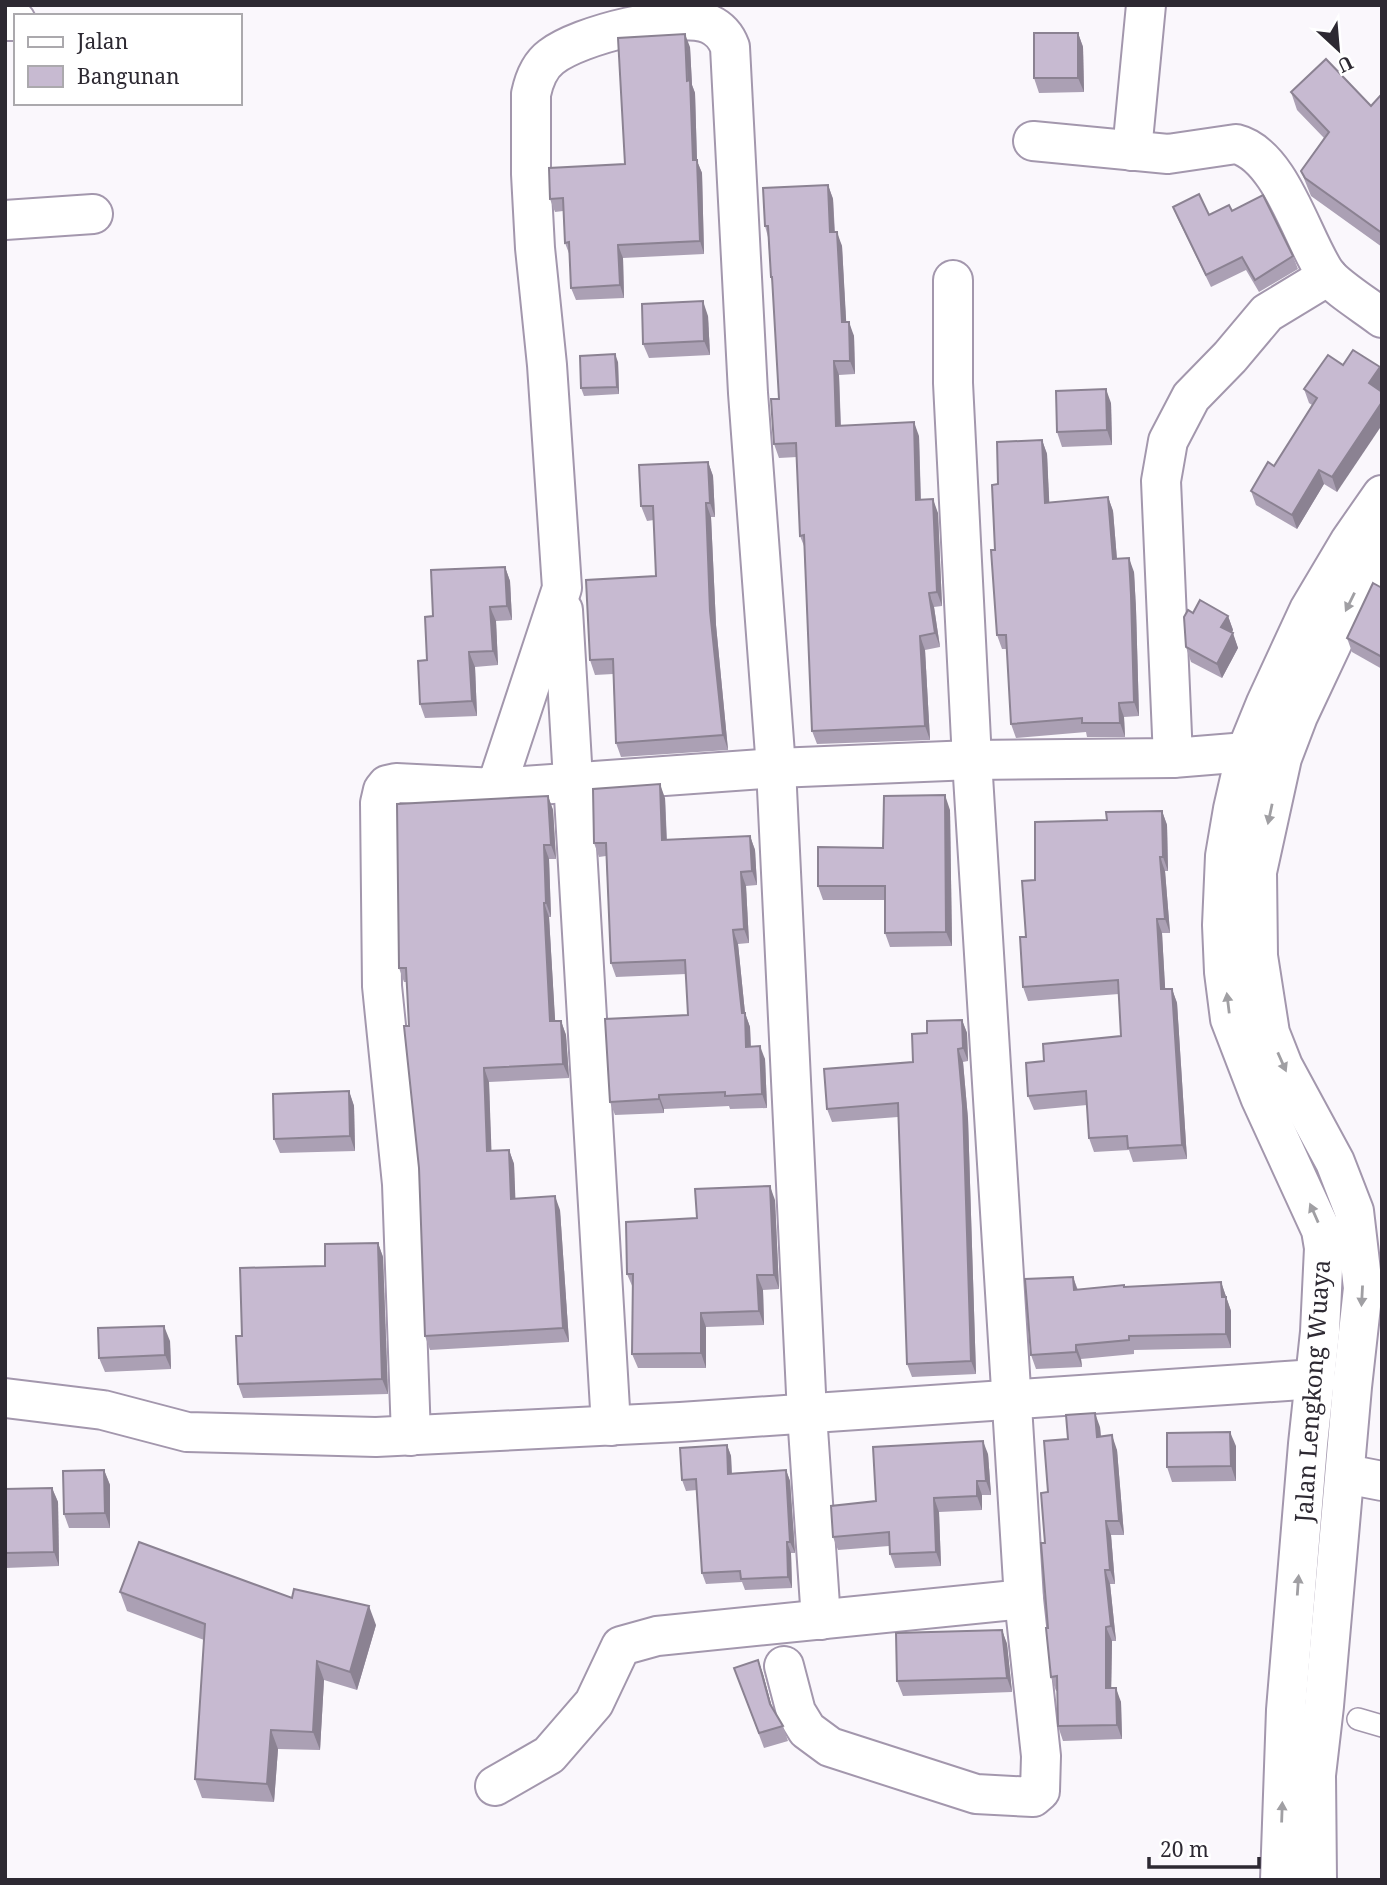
<svg xmlns="http://www.w3.org/2000/svg" width="1387" height="1885" font-family="'Noto Serif',serif">
  <style>
    .lines { fill: none; stroke-linecap: round; stroke-linejoin: round }
    .service-casing { stroke: #a397ad; stroke-width: 24 }
    .minor-casing { stroke: #a397ad; stroke-width: 42 }
    .service { stroke: #fff; stroke-width: 21 }
    .minor { stroke: #fff; stroke-width: 38 }
    .wall { fill: #aba0b4 }
    .shaded-wall { fill: #8b8292 }
    .building { fill: #c7bad1; stroke: #8b8292; stroke-width: 2 }
    .oneway { fill: #a09fa3 }
    .labels { text-anchor: middle; stroke-width: 5; stroke-linejoin: round; paint-order: stroke }
    .street-label { font-size: 24px; fill: #2d2932; stroke: #fff }
  </style>
  <rect width="100%" height="100%" fill="#faf7fc"/>
  <g class="lines">
    <defs>
      <polyline id="service" points="1358,1719 1382,1726"/>
      <g id="minor">
        <polyline points="5,21 16,21"/>
        <path d="M1033,141l135,13 68,-10c45,11 66,95 90,130 10,13 42,33 56,44"/>
        <polyline points="1132,151 1146,5"/>
        <polyline points="5,220 93,214"/>
        <polyline points="563,610 611,1426"/>
        <polyline points="1173,758 1161,481 1168,441 1191,397 1230,357 1267,313 1328,276"/>
        <polyline points="496,788 776,768 972,760 1173,758 1246,752 1269,756"/>
        <polyline points="5,1398 103,1410 187,1432 376,1437 680,1422 1316,1379"/>
        <path d="M411,1436l-9,-252 -20,-198 -2,-183 3,-13 4,-5 9,-2 100,5 66,-200 -15,-223 -12,-117 -4,-74v-80c3,-14 8,-28 20,-37 28,-22 124,-46 158,-33 11,5 17,12 21,23l18,346 28,375 31,646 14,206"/>
        <polyline points="1346,1474 1382,1481"/>
        <polyline points="784,1666 796,1712 807,1730 830,1747 976,1794 1033,1797 1040,1791 1041,1756 1024,1599 972,760 953,383 953,280"/>
        <polyline points="495,1786 549,1755 594,1703 621,1646 657,1636 1024,1599"/>
        <polyline points="1280,1880 1286,1710 1308,1444 1320,1332 1324,1248 1321,1230 1260,1097 1230,1019 1224,972 1222,925 1225,856 1233,809 1246,752 1266,703 1309,610 1350,541 1382,495"/>
        <polyline points="1317,1880 1316,1775 1324,1706 1352,1387 1363,1288 1354,1211 1335,1162 1283,1066 1270,1033 1258,956 1257,872 1282,758 1298,716 1375,552 1382,542"/>
      </g>
    </defs>
    <use href="#service" class="service-casing"/>
    <use href="#minor" class="minor-casing"/>
    <use href="#service" class="service"/>
    <use href="#minor" class="minor"/>
  </g>
  <g class="wall">
    <polygon points="1078,33 1083,47 1084,92 1039,93 1034,78"/>
    <polygon points="690,47 692,85 695,93 697,161 702,173 704,254 623,258 624,298 576,300 571,288 570,256 565,243 563,211 555,212 550,199 625,164"/>
    <polygon points="1291,92 1371,106 1382,97 1382,247 1311,196 1301,171 1324,138 1297,110"/>
    <polygon points="828,185 833,199 835,232 842,246 846,322 854,336 855,374 839,375 841,426 919,436 921,500 938,513 942,606 934,607 940,647 925,650 930,740 817,744 812,731 804,546 800,536 797,457 779,458 774,444 779,399 773,284 771,277 768,237 765,226"/>
    <polygon points="1173,207 1209,215 1232,211 1293,256 1298,269 1259,292 1246,270 1211,287 1178,219"/>
    <polygon points="708,316 710,355 649,358 643,344"/>
    <polygon points="618,362 619,394 584,396 581,388"/>
    <polygon points="1343,365 1382,373 1382,387 1379,390 1337,492 1324,484 1297,529 1256,505 1251,491 1274,466 1312,405 1309,403 1304,389"/>
    <polygon points="1111,403 1112,445 1062,447 1057,432"/>
    <polygon points="1042,440 1047,454 1049,503 1108,497 1113,511 1117,559 1134,572 1136,609 1139,716 1124,717 1125,737 1087,737 1086,732 1016,738 1011,724 1007,649 1002,649 997,635 995,550 998,484"/>
    <polygon points="708,462 713,476 715,517 711,517 716,625 728,750 621,757 616,743 613,674 595,675 590,660 656,576 654,520 647,521 641,506"/>
    <polygon points="505,567 510,581 512,620 496,621 498,665 475,667 477,716 425,718 420,704 433,616"/>
    <polygon points="1382,588 1382,669 1352,652 1347,638"/>
    <polygon points="1228,616 1233,630 1232,632 1238,648 1222,678 1191,662 1186,647"/>
    <polygon points="548,796 553,810 556,859 549,859 551,917 549,917 555,1021 561,1021 566,1035 569,1078 489,1082 491,1151 509,1150 514,1164 515,1198 560,1210 569,1342 430,1350 425,1336 419,1168 407,982 404,982 399,968"/>
    <polygon points="665,798 667,840 750,836 755,850 757,885 746,886 749,943 738,944 745,1013 750,1027 751,1046 765,1059 767,1108 730,1109 729,1106 664,1109 664,1113 615,1115 610,1102 688,1015 686,974 616,977 611,963 606,856 599,857 594,843"/>
    <polygon points="950,810 952,946 890,947 885,933 885,900 823,900 818,886"/>
    <polygon points="1162,811 1167,825 1168,871 1165,871 1170,933 1162,933 1165,989 1172,989 1177,1003 1187,1159 1133,1162 1129,1150 1094,1152 1089,1138 1087,1105 1034,1110 1028,1096 1044,1061 1121,1036 1119,994 1028,1001 1023,987 1026,937 1035,880 1107,820"/>
    <polygon points="962,1020 967,1033 968,1061 963,1062 968,1119 976,1374 912,1377 907,1364 898,1117 832,1122 827,1109 913,1062 927,1033"/>
    <polygon points="349,1091 354,1106 355,1151 280,1153 274,1139"/>
    <polygon points="775,1200 779,1289 763,1290 764,1325 706,1327 706,1368 638,1368 632,1354 633,1288 627,1274 697,1218"/>
    <polygon points="378,1243 383,1257 388,1394 243,1398 238,1384 242,1336 325,1266"/>
    <polygon points="1073,1277 1078,1290 1221,1282 1231,1311 1231,1348 1134,1350 1134,1354 1081,1359 1082,1367 1036,1369 1031,1355"/>
    <polygon points="170,1341 171,1369 105,1372 99,1358"/>
    <polygon points="1100,1427 1101,1437 1117,1450 1124,1535 1111,1535 1115,1584 1110,1584 1116,1641 1112,1641 1111,1688 1121,1702 1122,1739 1063,1741 1058,1726 1057,1691 1056,1691 1051,1677 1045,1543 1048,1492 1068,1439"/>
    <polygon points="727,1445 731,1456 732,1473 786,1470 790,1481 795,1553 791,1553 792,1588 745,1590 742,1582 706,1584 702,1573 697,1490 686,1491 682,1480"/>
    <polygon points="1236,1446 1236,1481 1172,1482 1167,1467"/>
    <polygon points="988,1454 991,1495 982,1495 982,1510 939,1512 941,1566 895,1568 890,1554 889,1546 838,1550 833,1537 876,1501"/>
    <polygon points="104,1470 110,1485 110,1528 69,1528 64,1514"/>
    <polygon points="52,1488 58,1502 59,1566 5,1568 5,1489"/>
    <polygon points="120,1592 292,1598 376,1625 357,1690 324,1680 320,1750 278,1749 274,1802 202,1798 195,1779 204,1640 127,1611"/>
    <polygon points="1002,1630 1007,1644 1012,1692 903,1696 897,1681"/>
    <polygon points="758,1660 763,1674 772,1708 783,1726 788,1741 764,1748 734,1668"/>
  </g>
  <g class="shaded-wall">
    <polygon points="1078,33 1083,47 1084,92 1078,78"/>
    <polygon points="685,34 690,47 692,85 695,93 697,161 702,173 704,254 700,241 693,160"/>
    <polygon points="828,185 833,199 835,246 830,232"/>
    <polygon points="837,232 842,246 847,336 842,322"/>
    <polygon points="618,245 623,258 624,298 620,285"/>
    <polygon points="703,301 708,316 710,355 704,341"/>
    <polygon points="849,322 854,336 855,374 850,361"/>
    <polygon points="615,354 618,362 619,394 617,387"/>
    <polygon points="834,361 839,375 841,440 836,426"/>
    <polygon points="1380,367 1382,373 1382,387 1374,397 1369,383"/>
    <polygon points="1106,389 1111,403 1112,445 1107,430"/>
    <polygon points="1382,402 1382,425 1337,492 1332,477"/>
    <polygon points="914,422 919,436 921,514 916,500"/>
    <polygon points="1042,440 1047,454 1050,517 1045,503"/>
    <polygon points="708,462 713,476 715,517 710,503"/>
    <polygon points="1319,470 1324,484 1297,529 1292,515"/>
    <polygon points="1108,497 1113,511 1118,573 1113,559"/>
    <polygon points="933,499 938,513 942,606 937,592"/>
    <polygon points="706,503 711,517 716,625 728,750 723,735 710,611"/>
    <polygon points="1129,558 1134,572 1136,609 1139,716 1134,702"/>
    <polygon points="505,567 510,581 512,620 507,606"/>
    <polygon points="929,593 934,607 940,647 935,633"/>
    <polygon points="490,607 496,621 498,665 493,651"/>
    <polygon points="1228,616 1233,630 1226,642 1221,627"/>
    <polygon points="1233,633 1238,648 1222,678 1217,664"/>
    <polygon points="920,636 925,650 930,740 925,726"/>
    <polygon points="469,652 475,667 477,716 472,701"/>
    <polygon points="1119,703 1124,717 1125,737 1120,723"/>
    <polygon points="660,784 665,798 667,854 662,840"/>
    <polygon points="945,795 950,810 952,946 946,932"/>
    <polygon points="548,796 553,810 556,859 551,845"/>
    <polygon points="1162,811 1167,825 1168,871 1163,857"/>
    <polygon points="750,836 755,850 757,885 752,871"/>
    <polygon points="544,845 549,859 551,917 546,903"/>
    <polygon points="1160,857 1165,871 1170,933 1165,919"/>
    <polygon points="741,872 746,886 749,943 744,929"/>
    <polygon points="544,903 549,917 556,1035 550,1021"/>
    <polygon points="1157,919 1162,933 1166,1003 1161,989"/>
    <polygon points="733,930 738,944 745,1013 750,1027 751,1060 746,1047"/>
    <polygon points="1172,989 1177,1003 1187,1159 1182,1145"/>
    <polygon points="962,1020 967,1033 968,1061 963,1048"/>
    <polygon points="561,1021 566,1035 569,1078 563,1064"/>
    <polygon points="760,1046 765,1059 767,1108 762,1094"/>
    <polygon points="958,1049 963,1062 968,1119 976,1374 971,1361"/>
    <polygon points="484,1068 489,1082 492,1165 487,1151"/>
    <polygon points="349,1091 354,1106 355,1151 350,1136"/>
    <polygon points="659,1095 664,1109 664,1113 659,1099"/>
    <polygon points="509,1150 514,1164 516,1213 511,1199"/>
    <polygon points="770,1186 775,1200 779,1289 774,1275"/>
    <polygon points="555,1196 560,1210 569,1342 563,1328"/>
    <polygon points="378,1243 383,1257 388,1394 382,1379"/>
    <polygon points="757,1275 763,1290 764,1325 759,1311"/>
    <polygon points="1073,1277 1078,1292 1074,1290"/>
    <polygon points="1221,1282 1231,1311 1231,1348 1226,1334"/>
    <polygon points="701,1313 706,1327 706,1368 701,1353"/>
    <polygon points="164,1326 170,1341 171,1369 165,1355"/>
    <polygon points="1076,1345 1081,1359 1082,1367 1076,1352"/>
    <polygon points="1095,1413 1100,1427 1102,1451 1097,1437"/>
    <polygon points="1230,1432 1236,1446 1236,1481 1231,1466"/>
    <polygon points="1112,1435 1117,1450 1124,1535 1119,1521"/>
    <polygon points="983,1441 988,1454 991,1495 986,1481"/>
    <polygon points="727,1445 731,1456 732,1485 728,1474"/>
    <polygon points="104,1470 110,1485 110,1528 105,1513"/>
    <polygon points="786,1470 790,1481 795,1553 790,1542"/>
    <polygon points="977,1481 982,1495 982,1510 977,1496"/>
    <polygon points="52,1488 58,1502 59,1566 54,1552"/>
    <polygon points="934,1498 939,1512 941,1566 936,1552"/>
    <polygon points="1106,1521 1111,1535 1115,1584 1110,1570"/>
    <polygon points="787,1542 791,1553 792,1588 788,1577"/>
    <polygon points="1105,1570 1110,1584 1116,1641 1111,1626"/>
    <polygon points="369,1606 376,1625 357,1690 350,1672"/>
    <polygon points="1106,1627 1112,1641 1111,1702 1106,1688"/>
    <polygon points="1002,1630 1007,1644 1012,1692 1007,1678"/>
    <polygon points="758,1660 763,1674 775,1718 770,1704"/>
    <polygon points="317,1661 324,1680 320,1750 313,1732"/>
    <polygon points="1116,1688 1121,1702 1122,1739 1117,1725"/>
    <polygon points="271,1730 278,1749 274,1802 267,1784"/>
  </g>
  <g class="building">
    <rect x="1034" y="33" width="44" height="45"/>
    <polygon points="685,34 687,81 690,80 693,160 697,160 700,241 618,245 620,285 571,288 569,242 565,243 563,198 550,199 549,168 625,164 618,38"/>
    <polygon points="1326,59 1371,106 1380,96 1382,97 1382,233 1305,178 1301,171 1329,132 1291,92"/>
    <polygon points="828,185 830,232 837,232 842,322 849,322 850,361 834,361 836,426 914,422 916,500 933,499 937,592 929,593 935,633 920,636 925,726 812,731 804,535 800,536 796,443 774,444 771,399 779,399 772,277 771,277 768,226 765,226 763,188"/>
    <polygon points="1199,194 1209,215 1229,205 1232,211 1263,195 1293,256 1255,280 1242,257 1206,275 1173,207"/>
    <polygon points="703,301 704,341 643,344 642,304"/>
    <polygon points="1353,350 1380,367 1369,383 1382,392 1382,402 1332,477 1319,470 1292,515 1251,491 1268,462 1274,466 1317,398 1304,389 1328,355 1343,365"/>
    <polygon points="615,354 617,387 581,388 580,356"/>
    <polygon points="1106,389 1107,430 1057,432 1056,391"/>
    <polygon points="1042,440 1045,503 1108,497 1113,559 1129,558 1131,595 1134,702 1119,703 1120,723 1082,723 1082,718 1011,724 1006,635 997,635 991,550 995,550 992,485 998,484 997,442"/>
    <polygon points="708,462 710,503 706,503 710,611 723,735 616,743 613,659 590,660 586,580 656,576 653,506 641,506 639,465"/>
    <polygon points="505,567 507,606 490,607 493,651 469,652 472,701 420,704 418,661 427,660 425,617 433,616 431,570"/>
    <polygon points="1373,583 1382,588 1382,657 1347,638"/>
    <polygon points="1200,600 1228,616 1221,627 1233,633 1217,664 1186,647 1184,617 1188,610 1193,613"/>
    <polygon points="660,784 662,840 750,836 752,871 741,872 744,929 733,930 742,1013 745,1013 746,1047 760,1046 762,1094 725,1096 725,1092 659,1095 659,1099 610,1102 605,1019 688,1015 685,960 611,963 606,843 594,843 593,789"/>
    <polygon points="945,795 946,932 885,933 885,886 818,886 818,847 883,848 884,796"/>
    <polygon points="548,796 551,845 544,845 546,903 544,903 550,1021 561,1021 563,1064 484,1068 487,1151 509,1150 511,1199 555,1196 563,1328 425,1336 419,1168 404,1026 409,1026 406,968 399,968 397,804"/>
    <polygon points="1162,811 1163,857 1160,857 1165,919 1157,919 1161,989 1172,989 1182,1145 1128,1148 1127,1136 1089,1138 1086,1091 1028,1096 1026,1063 1044,1061 1043,1044 1121,1036 1118,980 1023,987 1020,937 1026,937 1022,881 1035,880 1035,822 1107,820 1106,812"/>
    <polygon points="962,1020 963,1048 958,1049 963,1106 971,1361 907,1364 898,1103 827,1109 824,1069 913,1062 912,1034 927,1033 927,1021"/>
    <polygon points="349,1091 350,1136 274,1139 273,1094"/>
    <polygon points="770,1186 774,1275 757,1275 759,1311 701,1313 701,1353 632,1354 633,1274 627,1274 626,1222 697,1218 695,1189"/>
    <polygon points="378,1243 382,1379 238,1384 236,1336 242,1336 240,1268 325,1266 325,1244"/>
    <polygon points="1073,1277 1074,1290 1124,1285 1124,1287 1221,1282 1222,1297 1226,1297 1226,1334 1129,1336 1129,1340 1076,1345 1076,1352 1031,1355 1025,1279"/>
    <polygon points="164,1326 165,1355 99,1358 98,1328"/>
    <polygon points="1095,1413 1097,1437 1112,1435 1119,1521 1106,1521 1110,1570 1105,1570 1111,1626 1106,1627 1106,1688 1116,1688 1117,1725 1058,1726 1057,1676 1051,1677 1046,1628 1048,1628 1041,1543 1045,1543 1041,1493 1048,1492 1044,1441 1068,1439 1066,1415"/>
    <polygon points="1230,1432 1231,1466 1167,1467 1167,1433"/>
    <polygon points="983,1441 986,1481 977,1481 977,1496 934,1498 936,1552 890,1554 889,1532 833,1537 831,1506 876,1501 873,1447"/>
    <polygon points="727,1445 728,1474 786,1470 790,1542 787,1542 788,1577 741,1579 740,1571 702,1573 696,1479 682,1480 680,1448"/>
    <polygon points="104,1470 105,1513 64,1514 63,1471"/>
    <polygon points="52,1488 54,1552 5,1553 5,1489"/>
    <polygon points="139,1542 292,1598 294,1589 369,1606 350,1672 317,1661 313,1732 271,1730 267,1784 195,1779 205,1624 120,1592"/>
    <polygon points="1002,1630 1007,1678 897,1681 896,1633"/>
    <polygon points="758,1660 770,1704 783,1726 759,1733 734,1668"/>
  </g>
  <defs><path id="oneway-solid" d="M-6-.8H1V-3.2L6.5 0L1 3.2V.8H-6Z" transform="scale(1.75)"/></defs>
  <g class="oneway">
    <use href="#oneway-solid" transform="translate(1350 602) rotate(116)"/>
    <use href="#oneway-solid" transform="translate(1270 814) rotate(102)"/>
    <use href="#oneway-solid" transform="translate(1228 1003) rotate(-97)"/>
    <use href="#oneway-solid" transform="translate(1282 1062) rotate(66)"/>
    <use href="#oneway-solid" transform="translate(1314 1213) rotate(-114)"/>
    <use href="#oneway-solid" transform="translate(1362 1296) rotate(93)"/>
    <use href="#oneway-solid" transform="translate(1298 1585) rotate(-86)"/>
    <use href="#oneway-solid" transform="translate(1282 1812) rotate(-88)"/>
  </g>
  <g class="labels">
    <g class="street-label">
      <text transform="translate(1313 1391) rotate(-86)" y="8">Jalan Lengkong Wuaya</text>
    </g>
  </g>
  <rect width="1387" height="1885" fill="none" stroke="#2d2932" stroke-width="14"/>
  <rect x="14" y="14" width="228" height="91" fill="#ffffff" stroke="#aba9ad" stroke-width="2"/>
  <rect x="28" y="37" width="35" height="10" fill="#ffffff" stroke="#aba9ad" stroke-width="2"/>
  <text x="77" y="49" font-size="21" fill="#2d2932">Jalan</text>
  <rect x="28" y="66" width="35" height="21" fill="#c7bad1" stroke="#aba9ad" stroke-width="2"/>
  <text x="77" y="84" font-size="21" fill="#2d2932">Bangunan</text>
  <g transform="translate(1338 49) rotate(154)" stroke="#ffffff" stroke-width="5" paint-order="stroke">
  <path d="M0-5L12 26L0 18L-12 26Z" fill="#2d2932"/>
  <text y="-10" font-size="19" font-weight="bold" text-anchor="middle" fill="#2d2932">U</text>
  </g>
  <path d="M1149 1857v10h110v-10" fill="none" stroke="#2d2932" stroke-width="3.5"/>
  <text x="1160" y="1857" font-size="21" fill="#2d2932" stroke="#ffffff" stroke-width="5" paint-order="stroke">20 m</text>
</svg>
